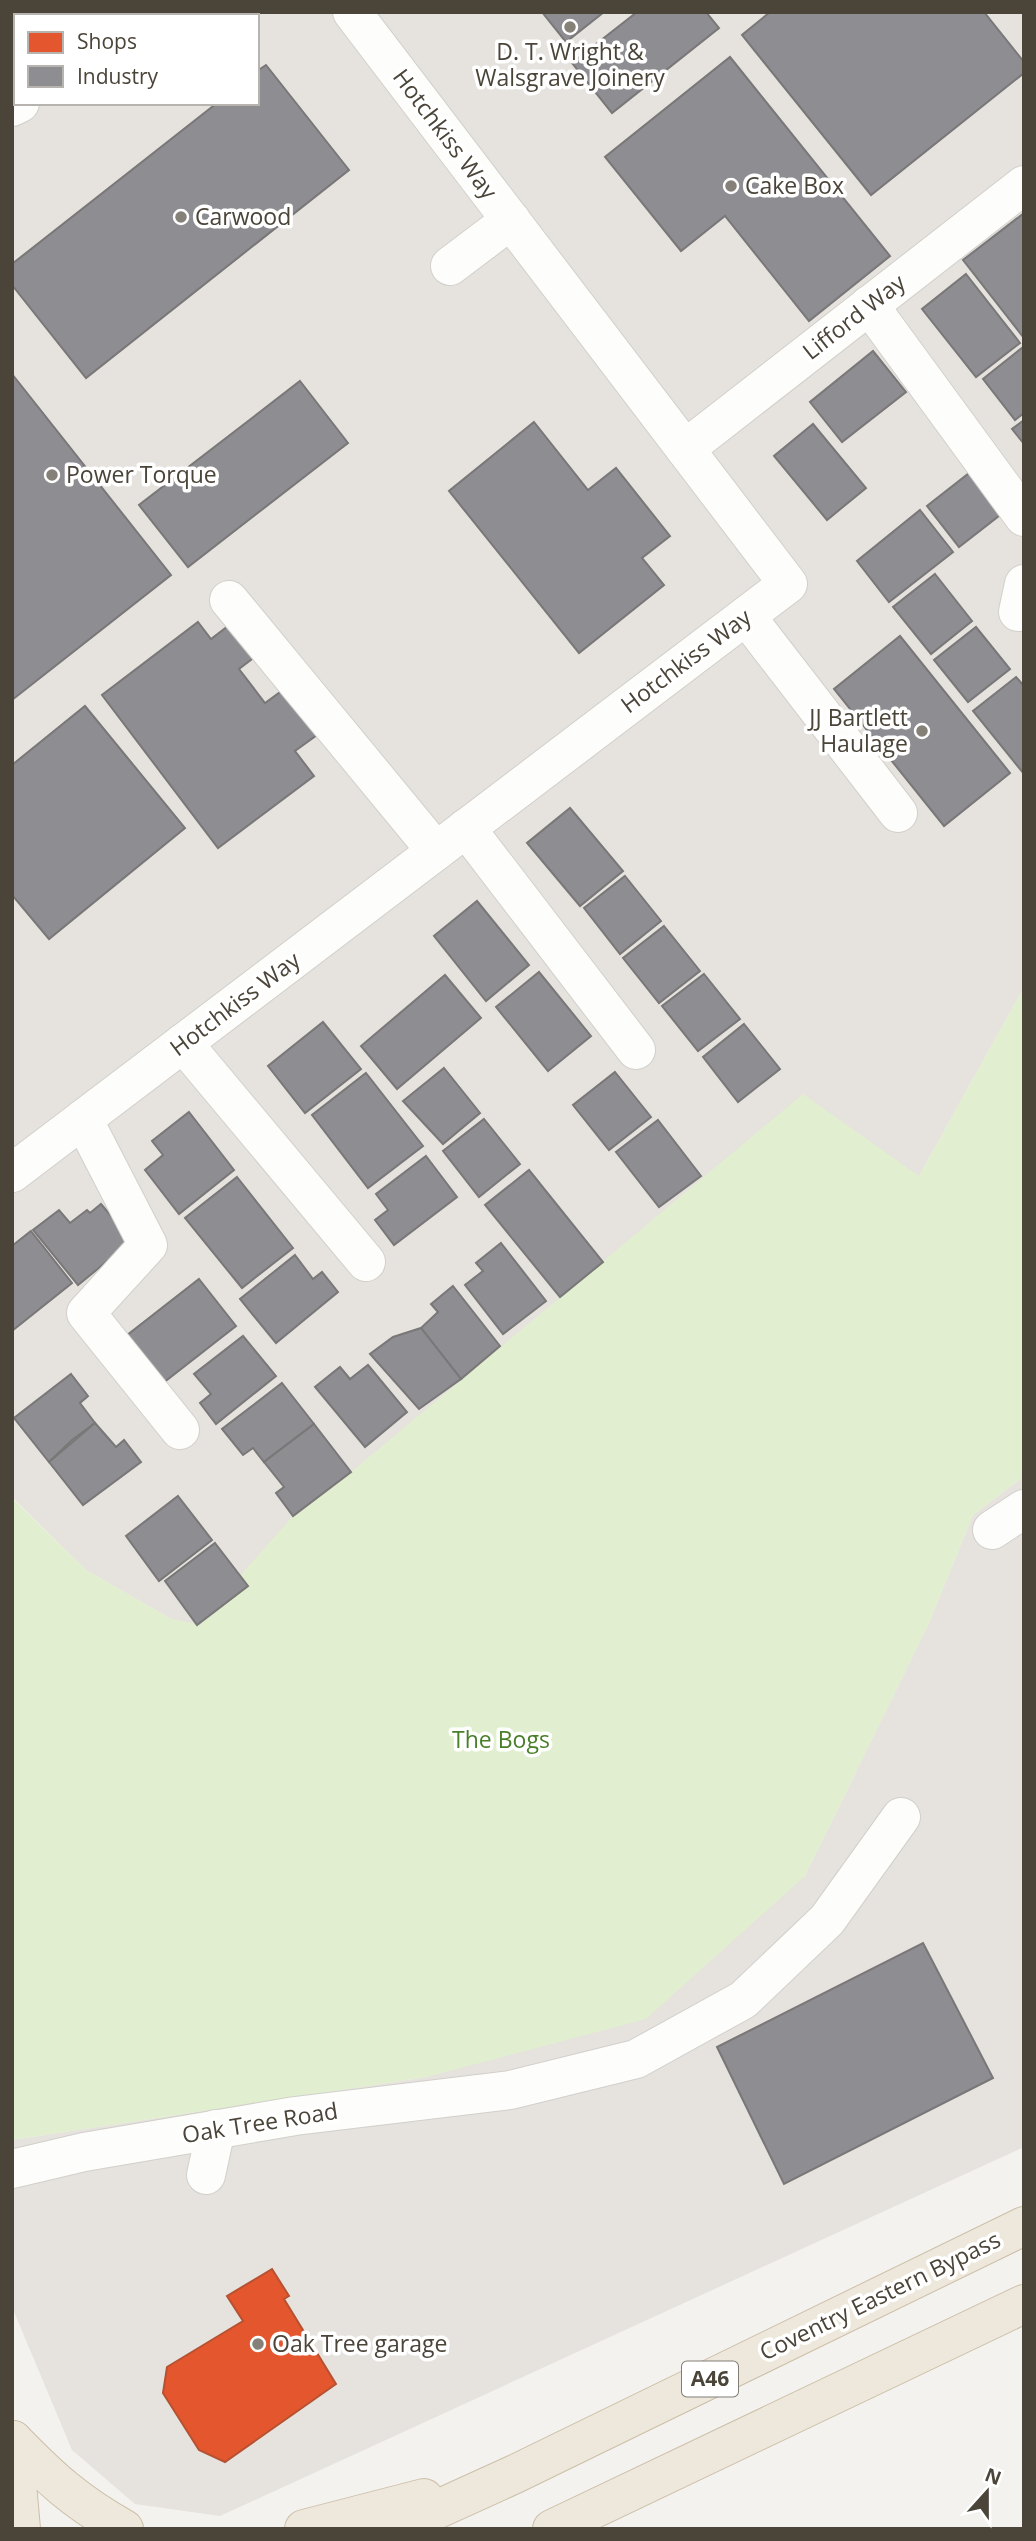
<svg xmlns="http://www.w3.org/2000/svg" width="1036" height="2541" font-family="'Open Sans',sans-serif">
  <style>
    .industrial { fill: #e6e2de; fill-rule: evenodd }
    .green { fill: #e1eecf }
    .shops { fill: #e4572e; stroke: #b65131; stroke-width: 2 }
    .industry { fill: #8d8d92; stroke: #797777; stroke-width: 2 }
    .lines { fill: none; stroke-linecap: round; stroke-linejoin: round }
    .minor-casing { stroke: #d2d0cb; stroke-width: 40 }
    .highway-casing { stroke: #ccbfa9; stroke-width: 40 }
    .minor { stroke: #fdfdfc; stroke-width: 38 }
    .highway { stroke: #ede8db; stroke-width: 38 }
    .poi-dot { fill: #868178; stroke: #fff; stroke-width: 2.5 }
    .labels { text-anchor: middle; stroke-width: 7; stroke-linejoin: round; paint-order: stroke }
    .shield { fill: #fff; stroke: #817c74; stroke-width: 2 }
    .shield-label { font-size: 21px; font-weight: bold; fill: #4b4439 }
    .poi-label { font-size: 23px; fill: #4b4439; stroke: #fff; text-anchor: start }
    .street-label { font-size: 23px; fill: #4b4439; stroke: #fff }
    .park-label { font-size: 23px; fill: #4a7f2a; stroke: #fff }
  </style>
  <rect width="100%" height="100%" fill="#f4f2ee"/>
  <g class="industrial">
    <path d="M12,12h1012v975l-105,189 -722,449 -26,-6 -85,-49 -74,-73zM16,16h241v87h-241z"/>
    <polygon points="1024,1476 1024,2147 220,2516 135,2504 72,2450 12,2307 12,2140 427,2077 805,1876 929,1623 973,1515"/>
  </g>
  <polygon class="green" points="1024,987 1024,1476 973,1515 929,1623 805,1876 646,2019 427,2077 12,2140 12,1498 86,1570 171,1619 197,1624 293,1516 351,1472 803,1094 919,1176"/>
  <polygon class="shops" points="272,2269 289,2296 284,2299 336,2384 225,2462 199,2450 163,2393 167,2367 243,2321 227,2296"/>
  <g class="industry">
    <polygon points="542,12 604,12 566,42"/>
    <polygon points="637,12 706,12 719,28 612,113 572,63"/>
    <polygon points="770,12 984,12 1024,62 1024,73 871,195 742,35"/>
    <polygon points="730,57 890,256 809,321 725,216 681,251 605,157"/>
    <polygon points="266,65 349,170 86,378 12,285 12,264 217,103 257,103 257,71"/>
    <polygon points="1024,213 1024,338 963,260"/>
    <polygon points="966,274 1020,343 976,377 922,309"/>
    <polygon points="1023,347 1024,413 1015,420 983,379"/>
    <polygon points="873,351 906,392 842,442 810,402"/>
    <polygon points="12,374 171,575 12,700"/>
    <polygon points="300,381 348,443 188,567 139,505"/>
    <polygon points="1024,420 1024,444 1012,429"/>
    <polygon points="534,422 588,490 616,468 670,536 642,558 664,585 579,653 449,491"/>
    <polygon points="813,424 866,488 827,520 774,456"/>
    <polygon points="973,470 1004,512 959,547 927,506"/>
    <polygon points="920,510 953,552 889,602 857,561"/>
    <polygon points="935,574 972,621 931,654 893,607"/>
    <polygon points="198,622 211,639 232,623 256,656 239,669 265,703 283,690 317,735 295,751 314,776 218,848 102,695"/>
    <polygon points="976,627 1010,669 968,702 934,660"/>
    <polygon points="900,636 1010,773 944,826 834,689"/>
    <polygon points="1016,677 1024,686 1024,774 973,711"/>
    <polygon points="85,706 185,828 49,939 12,895 12,765"/>
    <polygon points="570,808 623,871 580,906 527,843"/>
    <polygon points="625,876 661,921 620,954 584,908"/>
    <polygon points="477,901 529,965 486,1001 434,936"/>
    <polygon points="664,926 700,971 659,1003 623,958"/>
    <polygon points="539,972 591,1036 548,1071 496,1007"/>
    <polygon points="704,974 740,1019 698,1051 662,1006"/>
    <polygon points="445,975 481,1018 397,1089 361,1046"/>
    <polygon points="323,1022 361,1069 305,1113 268,1066"/>
    <polygon points="744,1024 780,1069 738,1102 703,1057"/>
    <polygon points="444,1068 480,1113 443,1144 403,1101"/>
    <polygon points="615,1072 651,1117 609,1150 573,1105"/>
    <polygon points="366,1073 423,1146 368,1188 312,1115"/>
    <polygon points="189,1112 234,1170 179,1214 145,1170 163,1155 152,1141"/>
    <polygon points="484,1119 520,1164 479,1197 443,1151"/>
    <polygon points="658,1120 701,1176 659,1207 616,1152"/>
    <polygon points="426,1156 457,1197 394,1245 375,1220 388,1210 376,1194"/>
    <polygon points="529,1170 603,1262 560,1297 485,1205"/>
    <polygon points="237,1177 293,1248 242,1288 185,1218"/>
    <polygon points="101,1204 132,1241 78,1285 33,1230 59,1210 70,1223 87,1210 90,1213"/>
    <polygon points="31,1231 72,1283 12,1331 12,1246"/>
    <polygon points="501,1243 546,1301 503,1334 465,1285 483,1271 476,1263"/>
    <polygon points="295,1255 313,1279 322,1272 338,1292 276,1343 240,1299"/>
    <polygon points="199,1279 236,1326 163,1383 126,1336"/>
    <polygon points="453,1286 500,1346 461,1379 421,1328 438,1312 431,1304"/>
    <polygon points="421,1328 461,1379 419,1409 370,1354 393,1337"/>
    <polygon points="243,1336 276,1376 216,1424 200,1403 211,1394 194,1374"/>
    <polygon points="368,1365 407,1412 365,1447 315,1387 340,1367 350,1379"/>
    <polygon points="71,1374 88,1396 80,1403 95,1423 72,1440 49,1462 14,1418"/>
    <polygon points="282,1383 314,1424 264,1462 253,1448 243,1455 222,1429"/>
    <polygon points="95,1423 116,1447 124,1440 141,1462 83,1505 49,1462"/>
    <polygon points="314,1424 351,1472 293,1516 276,1493 284,1487 264,1462"/>
    <polygon points="178,1496 212,1540 159,1581 126,1536"/>
    <polygon points="215,1543 248,1586 197,1625 165,1581"/>
    <polygon points="923,1943 993,2078 784,2184 717,2047"/>
  </g>
  <g class="lines">
    <defs>
      <g id="minor">
        <polyline points="183,16 189,12"/>
        <polyline points="12,107 20,103"/>
        <polyline points="450,266 511,220"/>
        <polyline points="869,305 1024,517"/>
        <polyline points="685,449 1024,185"/>
        <polyline points="229,600 436,851"/>
        <polyline points="1018,612 1024,584"/>
        <polyline points="746,616 898,813"/>
        <polyline points="466,828 636,1050"/>
        <polyline points="183,1043 366,1262"/>
        <polyline points="83,1119 148,1245 86,1313 180,1430"/>
        <polyline points="12,1173 788,584 352,12"/>
        <polyline points="992,1530 1024,1509"/>
        <polyline points="12,2169 84,2152 295,2116 510,2090 636,2059 743,2000 827,1920 901,1817"/>
        <polyline points="206,2175 216,2129"/>
      </g>
      <g id="highway">
        <path d="M13,2440c38,39 63,62 111,89"/>
        <polyline points="13,2440 21,2529"/>
        <polyline points="304,2529 424,2498"/>
        <polyline points="394,2529 515,2474 1024,2226"/>
        <polyline points="552,2529 1024,2304"/>
      </g>
    </defs>
    <use href="#minor" class="minor-casing"/>
    <use href="#highway" class="highway-casing"/>
    <use href="#minor" class="minor"/>
    <use href="#highway" class="highway"/>
  </g>
  <g class="poi-dot">
    <circle cx="570" cy="27" r="7"/>
    <circle cx="731" cy="186" r="7"/>
    <circle cx="181" cy="217" r="7"/>
    <circle cx="52" cy="475" r="7"/>
    <circle cx="922" cy="731" r="7"/>
    <circle cx="258" cy="2344" r="7"/>
  </g>
  <g class="labels">
    <rect class="shield" x="682" y="2361.5" width="56" height="35" rx="5"/>
    <g class="shield-label">
      <text x="710" y="2386">A46</text>
    </g>
    <g class="poi-label">
      <text x="570" y="60" text-anchor="middle">D. T. Wright &amp;<tspan x="570" dy="26">Walsgrave Joinery</tspan></text>
      <text x="745" y="194">Cake Box</text>
      <text x="195" y="225">Carwood</text>
      <text x="66" y="483">Power Torque</text>
      <text x="908" y="726" text-anchor="end">JJ Bartlett<tspan x="908" dy="26">Haulage</tspan></text>
      <text x="272" y="2352">Oak Tree garage</text>
    </g>
    <g class="street-label">
      <text transform="translate(445 134) rotate(53)" y="8">Hotchkiss Way</text>
      <text transform="translate(854 317) rotate(-38)" y="8">Lifford Way</text>
      <text transform="translate(686 661) rotate(-37)" y="8">Hotchkiss Way</text>
      <text transform="translate(235 1004) rotate(-37)" y="8">Hotchkiss Way</text>
      <text transform="translate(260 2123) rotate(-9)" y="8">Oak Tree Road</text>
      <text transform="translate(880 2296) rotate(-26)" y="8">Coventry Eastern Bypass</text>
    </g>
    <g class="park-label">
      <text x="501" y="1748">The Bogs</text>
    </g>
  </g>
  <rect width="1036" height="2541" fill="none" stroke="#4b4439" stroke-width="28"/>
  <rect x="14" y="14" width="245" height="91" fill="#ffffff" stroke="#b7b4b0" stroke-width="2"/>
  <rect x="28" y="32" width="35" height="21" fill="#e4572e" stroke="#b7b4b0" stroke-width="2"/>
  <text x="77" y="49" font-size="21" fill="#4b4439">Shops</text>
  <rect x="28" y="66" width="35" height="21" fill="#8d8d92" stroke="#b7b4b0" stroke-width="2"/>
  <text x="77" y="84" font-size="21" fill="#4b4439">Industry</text>
  <g transform="translate(987 2492) rotate(21)" stroke="#ffffff" stroke-width="5" paint-order="stroke">
  <path d="M0-5L12 26L0 18L-12 26Z" fill="#4b4439"/>
  <text y="-10" font-size="19" font-weight="bold" text-anchor="middle" fill="#4b4439">N</text>
  </g>
</svg>
